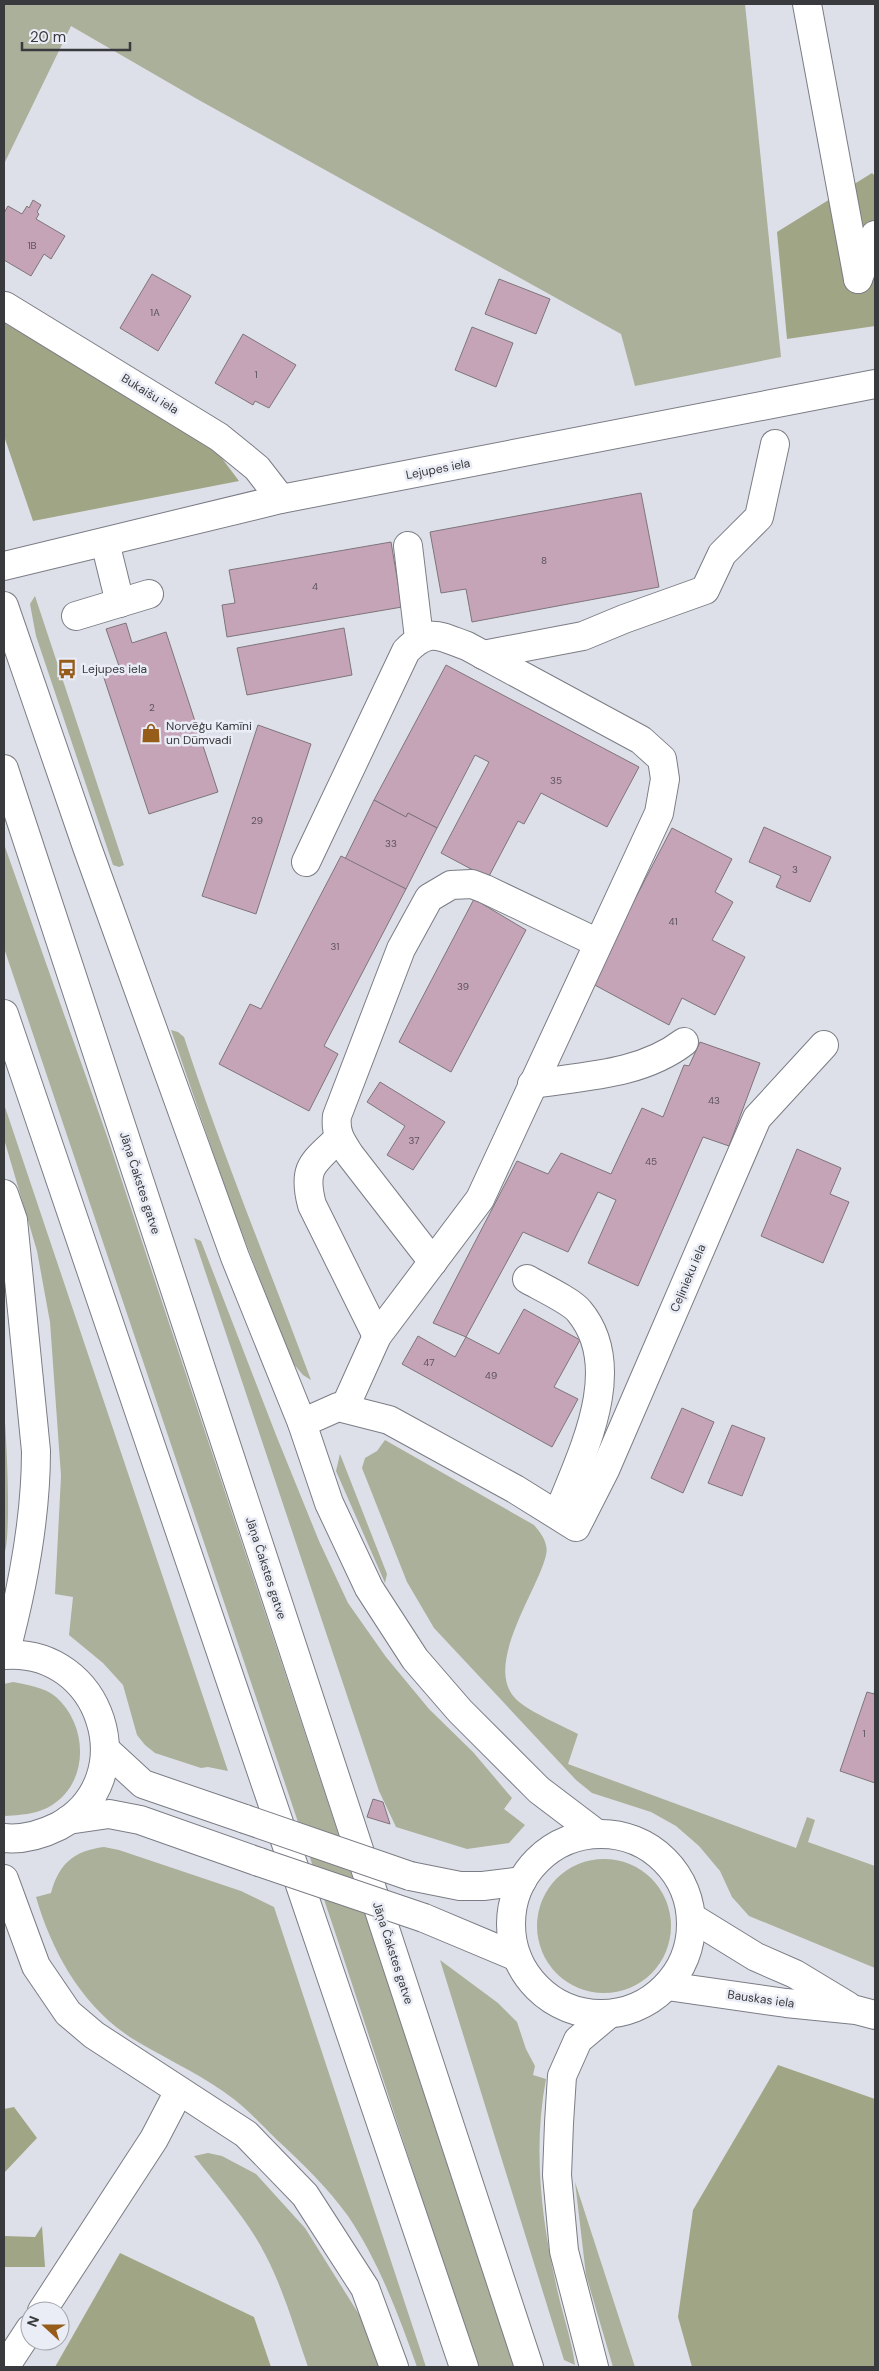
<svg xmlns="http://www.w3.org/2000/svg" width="879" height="2371" font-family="'DM Sans',sans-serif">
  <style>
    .green { fill: #abb09a }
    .forest { fill: #a0a685 }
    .building { fill: #c6a4b8; stroke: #7e757a }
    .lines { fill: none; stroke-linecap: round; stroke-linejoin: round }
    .minor-casing { stroke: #7b7d86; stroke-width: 30 }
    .major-casing { stroke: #7b7d86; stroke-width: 30 }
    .highway-casing { stroke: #7b7d86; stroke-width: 30 }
    .minor { stroke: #fff; stroke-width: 28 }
    .major { stroke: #fff; stroke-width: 28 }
    .highway { stroke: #fff; stroke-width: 28 }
    .major-bridge-casing { stroke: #7b7d86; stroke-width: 30; stroke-linecap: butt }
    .major-bridge { stroke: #fff; stroke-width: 28 }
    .labels { text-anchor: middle; stroke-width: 5; stroke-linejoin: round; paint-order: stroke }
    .number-label { font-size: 10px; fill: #5c545c }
    .street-label { font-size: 12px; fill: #393a3d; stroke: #eaedf6 }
    .poi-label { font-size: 12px; fill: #393a3d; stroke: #eaedf6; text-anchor: start }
  </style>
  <rect width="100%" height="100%" fill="#dde0e9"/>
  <g class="green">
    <polygon points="4,4 745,4 781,357 635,386 621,334 197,99 71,26 4,164"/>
    <polygon points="35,596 124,865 119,867 113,865 36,636 30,604"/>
    <polygon points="4,844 108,1139 515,2367 477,2367 337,1938 4,948"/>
    <path d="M171,1030l7,2 6,5c38,116 84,228 127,343l-8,-5 -11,-13 -62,-160z"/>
    <polygon points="4,1104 228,1771 208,1767 201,1768 155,1753 145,1745 137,1735 123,1685 103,1663 69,1635 73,1597 55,1594 61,1476 50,1322 37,1251 4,1139"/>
    <polygon points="194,1238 201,1241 276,1435 319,1541 348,1603 386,1657 429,1709 473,1752 512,1798 504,1809 525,1825 509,1843 467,1849 396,1827 379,1791"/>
    <path d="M4,1408c2,23 8,130 0,146z"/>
    <path d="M385,1440l149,85c7,8 15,19 12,30 -8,36 -66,114 -28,146 14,12 43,24 60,33l-10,30 228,84 11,-31 8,3 -7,22 67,24v102l-126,-52 -17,-19 -12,-26 -21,-25 -23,-20 -25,-14 -59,-19 -16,-13 -142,-152 -27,-46 -45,-114 3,-10 12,-7z"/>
    <polygon points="340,1454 387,1574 385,1583 336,1471"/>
    <path d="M13,1682c15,3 31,5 43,15 33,29 34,89 -9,111 -13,6 -26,7 -41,8l-2,-1v-131z"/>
    <path d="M104,1847l15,3 122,41 33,16 152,460h-9c-18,-51 -38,-105 -69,-151 -20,-28 -46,-53 -72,-77 -13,-13 -26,-27 -41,-39 -29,-23 -65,-39 -97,-58 -54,-32 -85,-87 -102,-145l15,-4c8,-29 22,-42 53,-46z"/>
    <circle cx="604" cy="1926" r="67"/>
    <path d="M440,1960l58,43 19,19 9,27 9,17 -2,9 13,4c-13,68 -5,138 10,205 5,26 16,56 19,81l-11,-5z"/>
    <path d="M208,2153l14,3 34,18 49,54 60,96 17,43h-74c-13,-37 -24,-76 -42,-111 -18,-36 -47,-68 -72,-100z"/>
    <polygon points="575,2182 635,2367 613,2367 586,2275"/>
  </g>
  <g class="forest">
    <polygon points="872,173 875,176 875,326 787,339 777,232"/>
    <polygon points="4,323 209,441 239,481 33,521 4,436"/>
    <polygon points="778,2065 875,2099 875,2367 692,2367 678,2317 693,2210"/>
    <polygon points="14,2107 37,2138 4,2173 4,2109"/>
    <polygon points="42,2226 45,2267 4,2267 4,2317 4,2236 35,2237"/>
    <polygon points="120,2253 254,2317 271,2367 55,2367"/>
  </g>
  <g class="building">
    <polygon points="33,200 41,205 37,212 39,214 36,219 65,236 51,259 44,254 31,276 4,260 4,213 8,206 22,214 27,206 29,208"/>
    <polygon points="152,274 191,296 158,351 120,328"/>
    <polygon points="499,279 550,299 536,334 485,314"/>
    <polygon points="472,327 513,343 496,387 455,370"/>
    <polygon points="243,334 296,365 269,408 255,401 253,405 215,383"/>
    <polygon points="641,493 659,587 472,622 466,589 441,593 430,532"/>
    <polygon points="391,542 402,607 227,637 222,605 235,603 229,570"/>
    <polygon points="126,623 132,643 166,632 218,792 149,814 102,672 119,666 106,629"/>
    <polygon points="344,628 352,675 247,695 237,648"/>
    <polygon points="446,665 639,767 607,827 541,793 524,824 518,821 488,878 441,853 489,762 475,755 437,828 408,813 406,817 374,800"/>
    <polygon points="258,725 311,744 256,914 202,896"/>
    <polygon points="374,800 406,817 408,813 437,828 406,889 345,859"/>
    <polygon points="764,827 831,857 810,902 776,887 781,876 749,862"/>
    <polygon points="672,828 732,859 715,892 733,902 712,940 745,957 715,1015 682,998 669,1025 591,983"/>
    <polygon points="341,856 406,889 324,1046 338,1054 309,1111 219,1064 250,1004 261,1009"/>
    <polygon points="474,899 526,930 451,1072 399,1042"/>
    <polygon points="700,1042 760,1063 729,1146 703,1137 638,1286 588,1263 616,1200 598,1192 568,1252 523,1232 466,1337 433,1323 517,1161 548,1174 561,1153 611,1174 642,1108 663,1117 684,1065 689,1066"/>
    <polygon points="380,1082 445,1122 413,1170 387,1155 405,1126 367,1102"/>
    <polygon points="797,1149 841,1168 830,1194 849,1202 823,1263 761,1236"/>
    <polygon points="524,1309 580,1340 554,1387 578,1399 552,1447 402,1364 418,1336 455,1357 466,1337 499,1354"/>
    <polygon points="682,1408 714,1422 683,1493 651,1478"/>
    <polygon points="732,1425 765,1438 742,1496 708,1483"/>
    <polygon points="875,1689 875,1783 840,1771 867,1692 874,1694"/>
    <polygon points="373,1799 383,1802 390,1824 367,1817"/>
  </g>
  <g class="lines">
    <defs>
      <g id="minor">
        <polyline points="807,4 858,279"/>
        <polyline points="858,279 875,235"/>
        <polyline points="5,306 219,437 257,468 281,499"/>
        <polyline points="105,542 120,603"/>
        <polyline points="408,546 419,638"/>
        <polyline points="4,566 281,499 875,384"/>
        <polyline points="76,616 149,594"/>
        <polyline points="483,655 583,636 624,619 705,590 722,554 759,517 775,444"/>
        <path d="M306,862l100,-211c24,-24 33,-15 61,-5l174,94 21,19 3,20 -6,34 -179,386 -103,137 -32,71"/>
        <path d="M532,1084c52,-8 109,-9 152,-42"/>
        <path d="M339,1138c-26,25 -37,29 -27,67l65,131"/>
        <path d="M433,1262l-83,-107c-9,-14 -15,-22 -13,-39l64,-167 28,-51 22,-13 21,-1 13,5 113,54"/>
        <path d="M527,1279c12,7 44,22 52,32 48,57 2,144 -21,203"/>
        <polyline points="302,1423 338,1407 389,1420 515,1489 576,1527 605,1470 757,1118 824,1045"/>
        <polyline points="42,2311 154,2139 179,2091"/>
        <polyline points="5,2367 30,2329"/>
      </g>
      <g id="major">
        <path d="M4,1655c98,-8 140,124 55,171 -18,9 -35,14 -55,12"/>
        <polyline points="105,1749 143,1784 245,1819"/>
        <polyline points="68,1820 109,1814 140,1820 259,1862"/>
        <circle cx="601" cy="1924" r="90"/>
        <polyline points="410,1876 460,1886 483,1886 522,1881"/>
        <polyline points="691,1917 756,1957 795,1974 848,2006"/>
        <polyline points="424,1918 517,1957"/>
        <polyline points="667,1986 786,2003 856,2010 875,2015"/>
      </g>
      <g id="highway">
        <polyline points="4,606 87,847 235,1257 302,1423 329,1503 369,1588 415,1659 460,1711 539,1790 597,1834"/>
        <polyline points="4,769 529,2367"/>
        <polyline points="4,1014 464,2367"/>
        <path d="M4,1194l9,26 23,231c0,69 -13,136 -31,203"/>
        <polyline points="4,1879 36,1966 68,2013 94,2035 246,2134 305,2195 365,2288 394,2367"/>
        <polyline points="594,2367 564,2251 557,2175 559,2123 562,2076 578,2040 609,2014"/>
      </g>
    </defs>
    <use href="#minor" class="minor-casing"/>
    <use href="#major" class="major-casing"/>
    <use href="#highway" class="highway-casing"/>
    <use href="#minor" class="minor"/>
    <use href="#major" class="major"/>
    <use href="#highway" class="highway"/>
    <defs>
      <g id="major-bridge">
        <polyline points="245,1819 410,1876"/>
        <polyline points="259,1862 424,1918"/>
      </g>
    </defs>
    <use href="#major-bridge" class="major-bridge-casing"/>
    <use href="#major-bridge" class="major-bridge"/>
  </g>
  <defs>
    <symbol id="bus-bare" viewBox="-9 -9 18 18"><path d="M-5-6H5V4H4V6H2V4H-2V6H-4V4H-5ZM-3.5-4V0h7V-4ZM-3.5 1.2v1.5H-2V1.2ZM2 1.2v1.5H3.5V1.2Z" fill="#965c1a" stroke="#eaedf6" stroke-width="2.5" paint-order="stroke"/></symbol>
    <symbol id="shop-bare" viewBox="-9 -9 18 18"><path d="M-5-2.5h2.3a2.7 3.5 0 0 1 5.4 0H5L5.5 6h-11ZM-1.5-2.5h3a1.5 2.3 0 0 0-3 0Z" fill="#965c1a" stroke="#eaedf6" stroke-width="2.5" paint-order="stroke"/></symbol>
  </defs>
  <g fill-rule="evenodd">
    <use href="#bus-bare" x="53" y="655" width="28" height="28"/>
    <use href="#shop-bare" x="137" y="719" width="28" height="28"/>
  </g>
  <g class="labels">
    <g class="number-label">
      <text x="32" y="249">1B</text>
      <text x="155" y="316">1A</text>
      <text x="256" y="378">1</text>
      <text x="544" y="564">8</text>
      <text x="315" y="590">4</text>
      <text x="152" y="711">2</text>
      <text x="556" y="784">35</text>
      <text x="257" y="824">29</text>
      <text x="391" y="847">33</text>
      <text x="795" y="873">3</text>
      <text x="673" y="925">41</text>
      <text x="335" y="950">31</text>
      <text x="463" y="990">39</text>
      <text x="714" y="1104">43</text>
      <text x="414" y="1144">37</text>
      <text x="651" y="1165">45</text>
      <text x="429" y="1366">47</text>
      <text x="491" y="1379">49</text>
      <text x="864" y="1737">1</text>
    </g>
    <g class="street-label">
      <text transform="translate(150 394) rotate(32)" y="4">Bukaišu iela</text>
      <text transform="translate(438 469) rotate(-11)" y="4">Lejupes iela</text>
      <text transform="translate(140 1183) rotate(72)" y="4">Jāņa Čakstes gatve</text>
      <text transform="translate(688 1278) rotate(-67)" y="4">Ceļinieku iela</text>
      <text transform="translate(266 1568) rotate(72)" y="4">Jāņa Čakstes gatve</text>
      <text transform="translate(393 1953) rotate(72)" y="4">Jāņa Čakstes gatve</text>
      <text transform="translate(761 1999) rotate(8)" y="4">Bauskas iela</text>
    </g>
    <g class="poi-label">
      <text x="82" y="673">Lejupes iela</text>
      <text x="166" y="730">Norvēģu Kamīni<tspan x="166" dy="14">un Dūmvadi</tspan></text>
    </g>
  </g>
  <rect width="879" height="2371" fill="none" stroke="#393a3d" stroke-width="10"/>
  <g transform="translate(45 2326) rotate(291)"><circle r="24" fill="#eaedf6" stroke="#a3a5ac"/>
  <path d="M0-4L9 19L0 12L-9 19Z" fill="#965c1a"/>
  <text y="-8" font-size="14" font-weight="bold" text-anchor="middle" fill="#393a3d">N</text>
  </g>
  <path d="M22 42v8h108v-8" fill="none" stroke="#393a3d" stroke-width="2.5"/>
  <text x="30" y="42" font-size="15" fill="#393a3d" stroke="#eaedf6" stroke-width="4" paint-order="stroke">20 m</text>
</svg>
